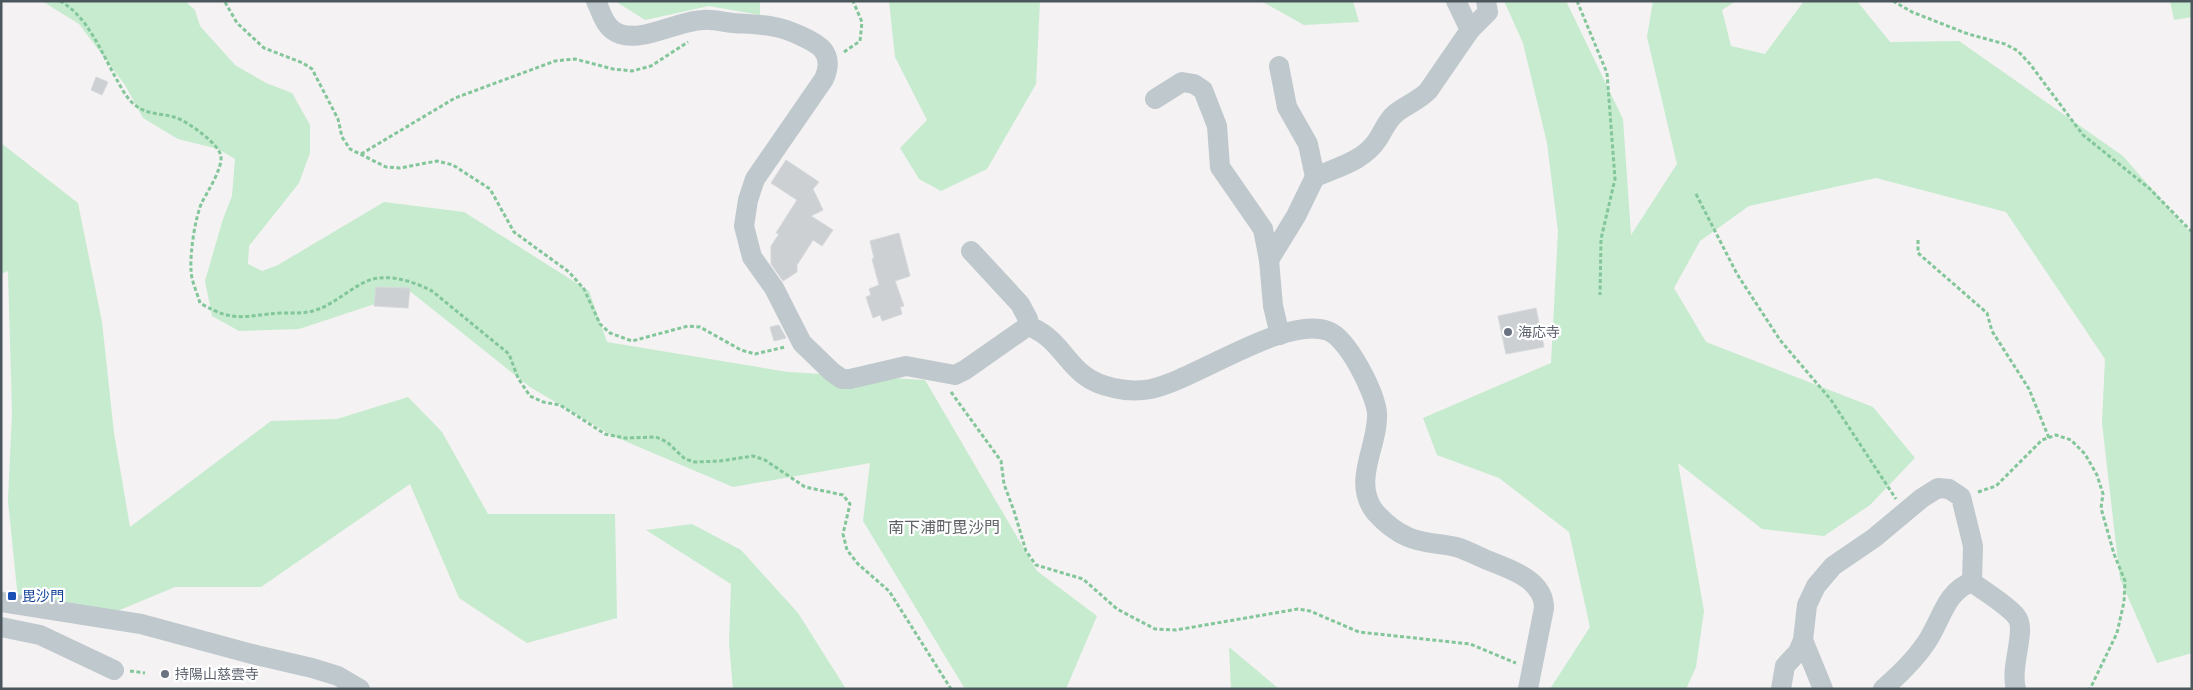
<svg xmlns="http://www.w3.org/2000/svg" width="2193" height="690" font-family="'PT Sans','Noto Sans JP',sans-serif">
  <style>
    .green { fill: #c6ebcf }
    .building { fill: #ccd0d3; stroke: #d6d9dc }
    .lines { fill: none; stroke-linecap: round; stroke-linejoin: round }
    .path { stroke: #82c69a; stroke-width: 3; stroke-dasharray: 4 2.5; stroke-linecap: butt }
    .minor { stroke: #bfc8cc; stroke-width: 20 }
    .worship-dot { fill: #6b7280; stroke: #fff; stroke-width: 2 }
    .transit-dot { fill: #1a4fb4; stroke: #fff; stroke-width: 2 }
    .labels { text-anchor: middle; stroke-width: 4.5; stroke-linejoin: round; paint-order: stroke }
    .worship-label { font-size: 14px; fill: #5b616d; stroke: #fff; text-anchor: start }
    .transit-label { font-size: 14px; fill: #164399; stroke: #fff; text-anchor: start }
    .quarter-label { font-size: 16px; fill: #5f6366; stroke: #fff }
  </style>
  <rect width="100%" height="100%" fill="#f4f2f2"/>
  <g class="green">
    <polygon points="42,1 185,1 195,10 200,26 235,65 266,83 292,93 310,125 310,153 299,183 249,246 248,264 262,271 278,265 384,202 464,212 589,291 607,342 788,372 925,380 1037,571 1097,616 1066,689 965,689 863,521 870,463 733,487 613,436 530,387 411,292 299,329 239,331 212,316 205,281 223,219 232,196 235,159 218,149 178,139 143,118 125,85 79,24"/>
    <polygon points="615,1 760,1 760,15 709,6 645,20"/>
    <polygon points="889,1 1040,1 1036,84 987,169 941,191 919,179 900,148 927,120 895,57"/>
    <polygon points="1261,1 1353,1 1359,22 1304,25"/>
    <polygon points="1504,1 1566,1 1623,119 1631,235 1677,164 1647,37 1653,1 1736,1 1722,10 1731,46 1765,54 1804,1 1857,1 1890,42 1959,41 2123,156 2192,235 2192,653 2157,663 2120,579 2102,423 2105,359 2006,212 1876,178 1749,206 1700,241 1674,288 1706,342 1873,407 1915,458 1870,505 1824,536 1762,529 1678,463 1704,611 1696,667 1686,689 1550,689 1590,627 1569,532 1499,478 1437,455 1423,418 1551,363 1558,231 1547,143 1523,43"/>
    <polygon points="2170,1 2192,1 2192,17 2174,20"/>
    <polygon points="1,143 78,203 102,322 114,433 130,527 271,421 337,419 408,397 442,432 488,514 615,514 617,618 527,643 459,598 410,484 261,587 175,587 115,612 18,599 8,501 12,413 8,271 1,274"/>
    <polygon points="692,524 741,550 798,613 846,689 733,689 729,643 731,584 646,530"/>
    <polygon points="1229,647 1279,689 1231,689"/>
  </g>
  <g class="building">
    <polygon points="96,77 108,82 102,95 91,90"/>
    <polygon points="786,160 819,182 813,189 823,210 811,216 833,230 822,246 813,240 797,265 797,272 783,281 771,264 771,246 779,234 776,233 797,200 771,183"/>
    <polygon points="899,233 910,276 895,281 904,306 900,307 902,314 882,321 880,315 873,318 866,297 871,295 869,289 879,285 872,259 874,258 870,241"/>
    <polygon points="376,287 410,288 408,308 374,306"/>
    <polygon points="1536,308 1544,347 1506,354 1498,316"/>
    <polygon points="779,325 786,338 774,341 770,327"/>
  </g>
  <g class="lines">
    <g class="path">
      <path d="M60,1c28,15 42,53 57,79 5,9 10,19 18,25 12,10 25,8 39,12 12,3 47,28 47,40 1,12 -13,34 -19,45 -7,16 -12,50 -11,68 0,10 6,22 9,33 35,21 45,12 81,10 12,0 23,1 35,-3 18,-6 32,-20 49,-28 20,-10 48,-1 67,9l77,63 9,24 12,18 13,6 17,3 45,29 20,4 31,-1 11,5 18,17 10,3 25,-1 33,-5 12,4 40,27 38,8 7,9 -7,30 4,16 11,14 31,27 62,98"/>
      <polyline points="1577,1 1607,73 1615,179 1601,239 1600,295"/>
      <polyline points="1893,1 1912,12 1968,34 2005,44 2018,51 2030,64 2083,135 2150,189 2192,232"/>
      <polyline points="225,2 237,23 264,48 303,63 312,69 338,119 342,137 350,149 386,167 400,168 437,161 453,165 490,189 514,232 569,272 584,289 600,324 610,333 632,341 688,326 700,327 741,350 755,354 785,347"/>
      <polyline points="844,52 860,41 862,22 853,1"/>
      <polyline points="361,154 455,98 555,61 575,59 613,69 632,71 651,66 688,42"/>
      <polyline points="1696,194 1737,274 1780,340 1831,400 1896,499"/>
      <polyline points="1918,240 1918,253 1987,313 1992,331 2029,389 2049,438"/>
      <polyline points="951,392 1001,461 1004,484 1014,511 1026,551 1036,565 1083,579 1117,609 1155,629 1176,630 1298,609 1310,611 1359,632 1470,644 1516,663"/>
      <polyline points="1978,492 1996,486 2042,440 2056,435 2071,440 2085,454 2097,475 2103,494 2101,508 2114,554 2125,581 2124,602 2117,633 2090,689"/>
      <polyline points="130,671 145,673"/>
    </g>
    <g class="minor">
      <path d="M596,1c6,13 9,28 24,33 24,8 57,-13 83,-14 10,-1 20,2 30,3 14,1 29,1 42,4 12,2 41,14 48,23 7,9 5,20 1,29l-69,100 -7,21 -4,26 8,31 22,31 28,55 30,29 10,7h8l56,-13 49,9 10,-5 60,-42 6,-1c37,16 36,52 83,61 12,3 25,3 37,1 46,-10 134,-74 177,-58 20,7 47,62 49,82 2,32 -26,68 -2,99 9,10 21,20 33,25 15,7 32,6 48,10 11,3 21,9 31,13 22,9 57,19 57,48l-16,81"/>
      <polyline points="1470,30 1488,12 1486,1"/>
      <polyline points="1279,66 1287,107 1308,144 1315,177"/>
      <polyline points="1155,99 1182,82 1194,84 1203,90 1217,126 1220,167 1263,229 1269,260"/>
      <polyline points="971,251 1020,304 1028,319 1028,327"/>
      <path d="M1280,335l-7,-29 -4,-46 27,-44 19,-39c23,-10 49,-16 63,-38 6,-9 9,-19 18,-26 10,-8 22,-12 32,-22l42,-61 -14,-29"/>
      <polyline points="1,602 141,624 256,655 312,668 338,676 360,689"/>
      <polyline points="1,627 40,635 114,670"/>
      <polyline points="1803,640 1823,689"/>
      <path d="M1781,689l4,-23 13,-14 5,-12 4,-35 9,-19 17,-20 41,-28 48,-40 16,-10 11,1 12,8 12,49 -1,36c13,10 34,22 44,34 12,13 -7,50 0,73"/>
      <path d="M1883,689c16,-14 31,-28 43,-46 15,-21 19,-52 46,-61"/>
    </g>
  </g>
  <g class="worship-dot">
    <circle cx="1508" cy="332" r="5"/>
    <circle cx="165" cy="674" r="5"/>
  </g>
  <rect class="transit-dot" x="7" y="591" width="10" height="10" rx="2.5"/>
  <g class="labels">
    <g class="worship-label">
      <text x="1518" y="337">海応寺</text>
      <text x="175" y="679">持陽山慈雲寺</text>
    </g>
    <g class="transit-label">
      <text x="22" y="601">毘沙門</text>
    </g>
    <g class="quarter-label">
      <text x="944" y="533">南下浦町毘沙門</text>
    </g>
  </g>
  <rect width="2193" height="690" fill="none" stroke="#4b575d" stroke-width="5"/>
</svg>
